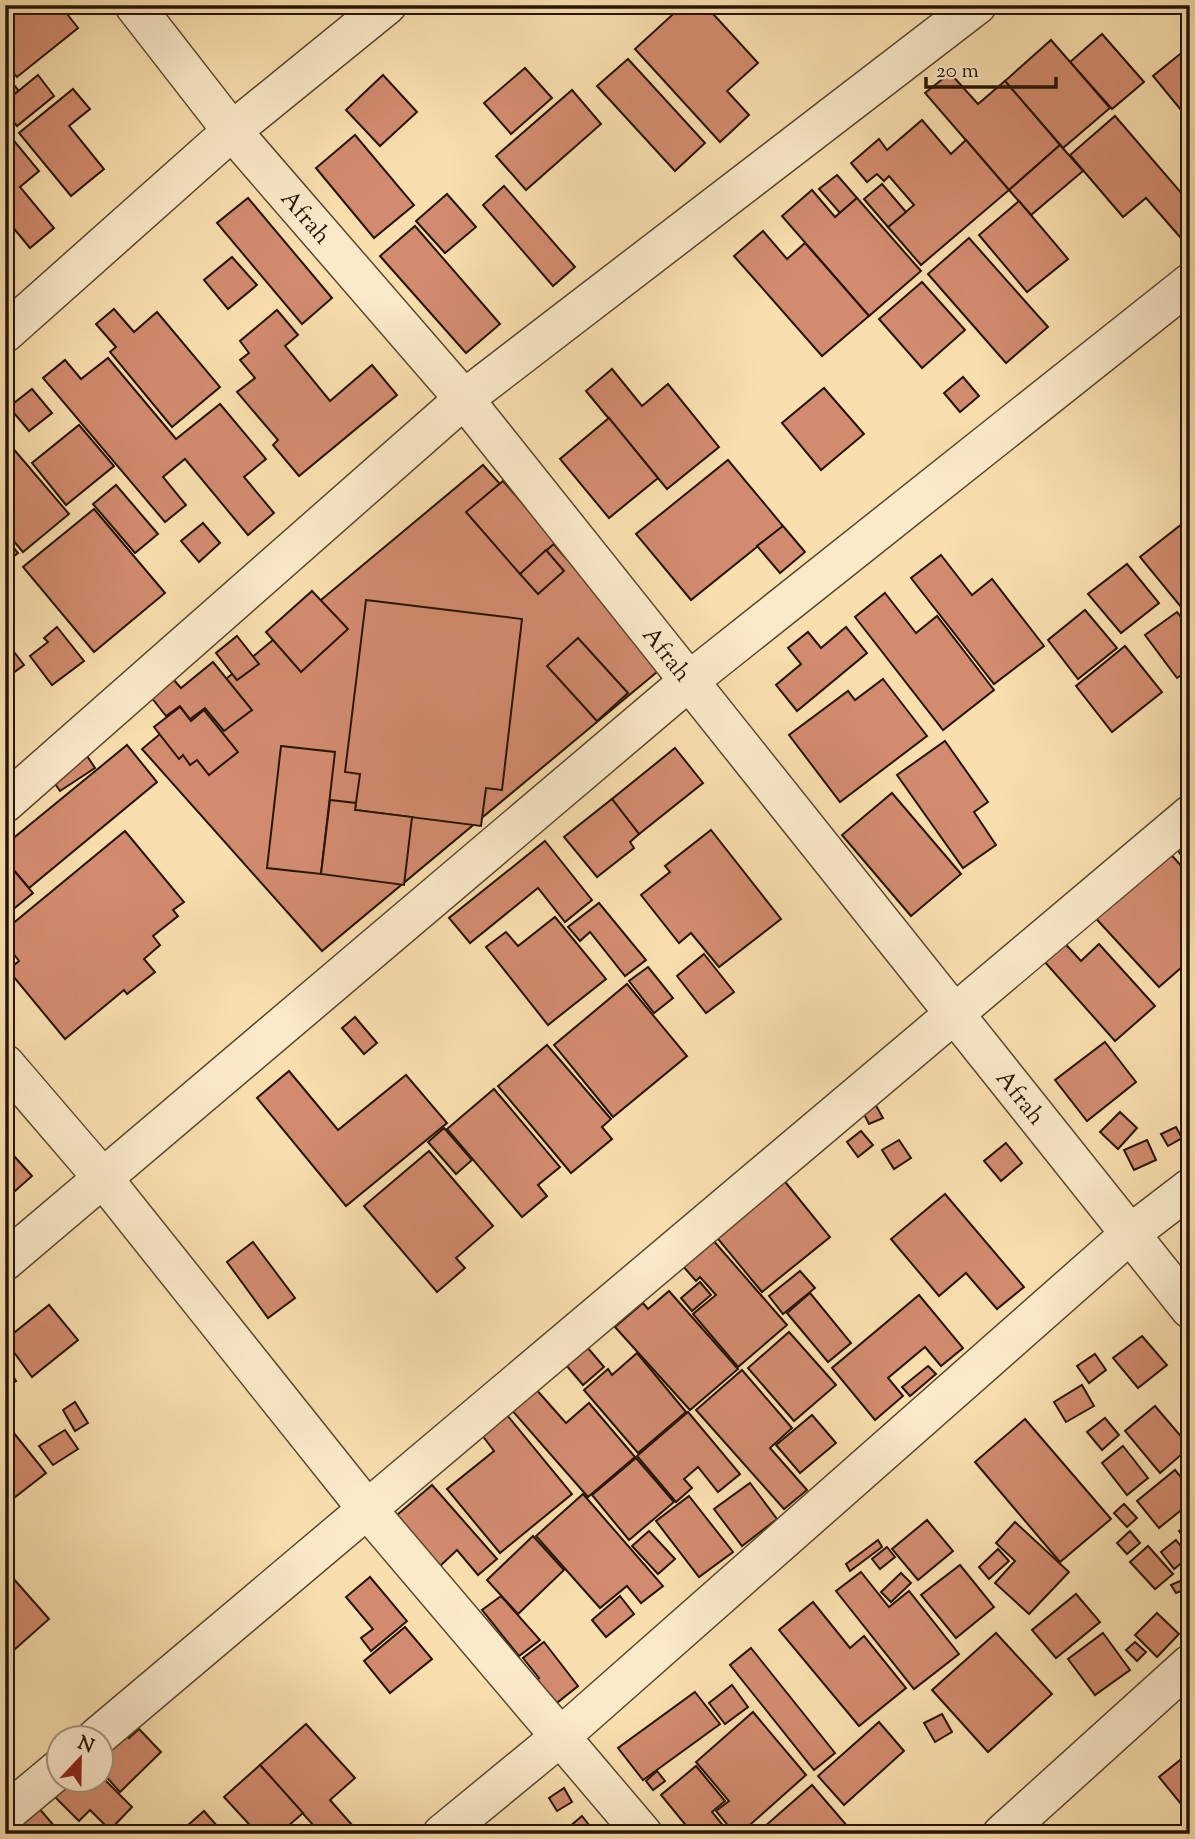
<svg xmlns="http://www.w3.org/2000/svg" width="1195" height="1839" font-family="'Sorts Mill Goudy',serif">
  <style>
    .building { fill: #d28b6f; stroke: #251503; stroke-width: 2 }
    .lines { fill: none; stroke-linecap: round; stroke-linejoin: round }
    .minor-casing { stroke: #5a482e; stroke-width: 41 }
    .tertiary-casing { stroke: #5a482e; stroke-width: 41 }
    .minor { stroke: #fbeaca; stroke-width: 38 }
    .tertiary { stroke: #fbeaca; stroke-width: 38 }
    .labels { text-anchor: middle; stroke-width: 5; stroke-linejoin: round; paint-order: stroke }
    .street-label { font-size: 24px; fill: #251503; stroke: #fbeaca }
  </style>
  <rect width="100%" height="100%" fill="#f9dfae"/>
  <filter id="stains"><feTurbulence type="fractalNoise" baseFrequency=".00286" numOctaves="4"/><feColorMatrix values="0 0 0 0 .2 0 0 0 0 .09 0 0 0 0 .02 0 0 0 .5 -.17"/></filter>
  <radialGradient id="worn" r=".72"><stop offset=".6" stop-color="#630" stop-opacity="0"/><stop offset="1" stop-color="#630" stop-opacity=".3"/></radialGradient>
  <g class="building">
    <polygon points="5,5 60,5 78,28 17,77 5,64"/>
    <polygon points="683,5 705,5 758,63 727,91 749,115 720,142 635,49"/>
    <polygon points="1102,34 1144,82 1112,109 1070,62"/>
    <polygon points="1051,40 1110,108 1063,148 1005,81"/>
    <polygon points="1190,46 1190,102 1181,110 1153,76"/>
    <polygon points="628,59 705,143 675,171 597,86"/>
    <polygon points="525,68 552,98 511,134 484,103"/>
    <polygon points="950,73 978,104 1005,81 1060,145 1009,190 925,93"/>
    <polygon points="5,74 19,91 5,102"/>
    <polygon points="38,75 54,96 17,126 5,112 5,102"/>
    <polygon points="383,75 417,112 380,146 346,110"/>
    <polygon points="73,89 90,109 69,126 104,169 71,196 19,133"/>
    <polygon points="572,90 601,124 526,190 496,156"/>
    <polygon points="1115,116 1190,203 1190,229 1180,237 1146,198 1123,217 1070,155"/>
    <polygon points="922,120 951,154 966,140 1009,190 921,265 888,227 914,205 889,176 884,181 877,174 867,182 851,163 879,139 887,150"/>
    <polygon points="5,130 39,171 20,187 54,228 30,248 5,218"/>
    <polygon points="355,135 414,205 374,238 316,168"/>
    <polygon points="1060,145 1083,171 1031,215 1009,190"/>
    <polygon points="837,175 857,198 840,213 819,189"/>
    <polygon points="882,184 906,212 888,227 864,199"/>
    <polygon points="504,186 575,267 553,286 483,205"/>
    <polygon points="812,190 835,217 857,198 921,271 869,316 782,216"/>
    <polygon points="447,194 476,227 445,253 416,221"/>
    <polygon points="248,198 332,298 302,324 217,223"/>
    <polygon points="1019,201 1068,259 1027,292 979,235"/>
    <polygon points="415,226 500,324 466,353 380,256"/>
    <polygon points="763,231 787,259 805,243 869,316 822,356 734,256"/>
    <polygon points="969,238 1048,327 1006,363 928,274"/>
    <polygon points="232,257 257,285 228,309 204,280"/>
    <polygon points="922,282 965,330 922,368 879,319"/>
    <polygon points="114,309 134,332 157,312 220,387 172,427 110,352 116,347 96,324"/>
    <polygon points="277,310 298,335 285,346 330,401 372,365 397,395 299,476 273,445 278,440 237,392 255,378 240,360 249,353 240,341"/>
    <polygon points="108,358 176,439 220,404 266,459 244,477 274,513 248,535 185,459 163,477 186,505 165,522 43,378 65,360 81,379"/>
    <polygon points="612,369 642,406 668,384 719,447 667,489 586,391"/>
    <polygon points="963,377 979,396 960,412 944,393"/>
    <polygon points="824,388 864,434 821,470 782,423"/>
    <polygon points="32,389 52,413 29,431 9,407"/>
    <polygon points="609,418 658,478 609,518 560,459"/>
    <polygon points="79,425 114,466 66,505 32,463"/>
    <polygon points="5,439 69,514 23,552 5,531"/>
    <polygon points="728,460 783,526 691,600 636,534"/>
    <polygon points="483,465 663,667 322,951 142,749"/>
    <polygon points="503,481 556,542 520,574 466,512"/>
    <polygon points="116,485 158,534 135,553 93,504"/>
    <polygon points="94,509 165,593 94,652 23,567"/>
    <polygon points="1187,520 1190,524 1190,618 1140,557"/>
    <polygon points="203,523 220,543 199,562 181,541"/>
    <polygon points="783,526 805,552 780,573 757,546"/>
    <polygon points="5,537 18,553 5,563"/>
    <polygon points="546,550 564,571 538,594 520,574"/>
    <polygon points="941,555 972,595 992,579 1044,646 994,684 911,578"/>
    <polygon points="1127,564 1159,603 1121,633 1088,594"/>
    <polygon points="312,591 348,629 301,672 266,632"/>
    <polygon points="885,593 916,633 937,616 994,690 943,730 855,617"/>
    <polygon points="366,600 522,619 502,790 486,788 481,826 355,810 360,774 345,772"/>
    <polygon points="1085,610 1117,648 1078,679 1048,640"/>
    <polygon points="1177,612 1190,628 1190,669 1177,678 1145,635"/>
    <polygon points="57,627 84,661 52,685 30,656 48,642 44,638"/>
    <polygon points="846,627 867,653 797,711 776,685 801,664 788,648 808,632 821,648"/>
    <polygon points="237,636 259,664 237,680 216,653"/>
    <polygon points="578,638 628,693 597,721 547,666"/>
    <polygon points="8,644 24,665 5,679 5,646"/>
    <polygon points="1125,646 1162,692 1112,732 1076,686"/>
    <polygon points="213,662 252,710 224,731 205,708 190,719 180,706 166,716 151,697 173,679 181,688"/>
    <polygon points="883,679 927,736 840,802 789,735 848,691 855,700"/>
    <polygon points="180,707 191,721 204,710 238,752 209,775 197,760 190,765 183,755 179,759 154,727"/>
    <polygon points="945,741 988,802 974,812 996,845 963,868 897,775"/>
    <polygon points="79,744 95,768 60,791 44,768"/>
    <polygon points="127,745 157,782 29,888 5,860 5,845"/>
    <polygon points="281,746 335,752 321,874 267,868"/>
    <polygon points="675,748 703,783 639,834 612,799"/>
    <polygon points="892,793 961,874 911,916 842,835"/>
    <polygon points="612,799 639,834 630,842 634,848 597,877 564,837"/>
    <polygon points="330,800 356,803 355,810 412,817 404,885 321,874"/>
    <polygon points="1163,829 1190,831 1190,868"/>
    <polygon points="711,830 781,919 719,967 691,933 679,943 641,895 670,872 665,866"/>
    <polygon points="125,831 184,902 173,910 178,916 153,936 160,945 144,959 155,972 127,994 124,990 65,1039 8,970 19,961 5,943 5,930"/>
    <polygon points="1152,833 1190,876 1190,960 1159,987 1078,899"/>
    <polygon points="545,841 592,900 565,922 538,888 470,943 449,918"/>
    <polygon points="5,860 33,893 5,916"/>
    <polygon points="599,903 646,960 625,976 590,932 580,941 568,927"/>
    <polygon points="555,917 606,979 548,1025 486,947 506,932 518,946"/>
    <polygon points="1048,925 1081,961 1099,944 1155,1006 1115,1041 1028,943"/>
    <polygon points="704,954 734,992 706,1013 677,976"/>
    <polygon points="648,967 673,998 654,1013 629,981"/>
    <polygon points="627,984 687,1056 613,1117 554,1045"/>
    <polygon points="355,1017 377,1043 364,1054 342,1028"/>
    <polygon points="1105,1042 1136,1082 1087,1121 1055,1080"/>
    <polygon points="547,1045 611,1119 602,1127 612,1139 571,1173 498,1086"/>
    <polygon points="289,1071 338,1130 406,1075 447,1123 346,1206 257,1098"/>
    <polygon points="494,1089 560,1167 538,1185 547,1196 522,1217 447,1129"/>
    <polygon points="874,1102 883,1118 869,1124 861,1108"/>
    <polygon points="1120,1112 1137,1128 1118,1149 1100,1132"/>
    <polygon points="1176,1127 1182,1138 1168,1146 1161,1134"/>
    <polygon points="444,1128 472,1160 456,1174 428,1142"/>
    <polygon points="861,1131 873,1145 858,1157 847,1142"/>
    <polygon points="899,1140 911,1158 894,1169 882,1150"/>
    <polygon points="1147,1140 1156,1160 1134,1170 1124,1150"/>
    <polygon points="1006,1143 1022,1163 1001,1181 984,1161"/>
    <polygon points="5,1146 32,1176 6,1199 5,1199"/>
    <polygon points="429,1151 493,1226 456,1258 465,1268 437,1292 364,1206"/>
    <polygon points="773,1167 830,1237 762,1292 704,1222"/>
    <polygon points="945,1194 1024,1287 997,1309 966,1273 939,1296 891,1239"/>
    <polygon points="698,1223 787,1325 738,1367 693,1314 716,1295 700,1277 696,1281 668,1249"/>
    <polygon points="253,1242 295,1298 268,1318 227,1262"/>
    <polygon points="800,1271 815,1288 783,1314 769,1296"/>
    <polygon points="700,1282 711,1295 692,1311 681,1298"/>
    <polygon points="669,1291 738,1369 690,1410 615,1327 643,1303 648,1309"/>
    <polygon points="810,1293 851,1343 828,1362 787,1313"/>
    <polygon points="919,1295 963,1348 941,1366 925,1347 888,1378 903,1396 875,1420 832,1368"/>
    <polygon points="49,1305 78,1340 32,1377 5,1340"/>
    <polygon points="789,1332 836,1385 794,1421 748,1368"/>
    <polygon points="1142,1336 1167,1365 1138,1388 1113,1358"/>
    <polygon points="587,1347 604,1367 583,1385 566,1365"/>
    <polygon points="637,1353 686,1412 638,1453 584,1390 608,1369 612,1375"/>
    <polygon points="1095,1354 1106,1370 1089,1383 1077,1366"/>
    <polygon points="5,1362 16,1381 5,1387"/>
    <polygon points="928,1366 936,1374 910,1396 902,1387"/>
    <polygon points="742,1370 792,1428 770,1448 807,1490 784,1509 696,1410"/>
    <polygon points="526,1378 566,1423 589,1403 635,1457 588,1497 502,1399"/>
    <polygon points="1082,1385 1094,1406 1066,1422 1054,1402"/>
    <polygon points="75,1402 88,1423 75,1431 63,1410"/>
    <polygon points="1155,1406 1190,1447 1160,1473 1125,1431"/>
    <polygon points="688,1412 740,1474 718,1492 698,1467 684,1479 692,1488 676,1502 637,1456"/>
    <polygon points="507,1415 572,1494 500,1553 447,1489 494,1451 482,1435"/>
    <polygon points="812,1415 836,1443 800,1473 776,1445"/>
    <polygon points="1105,1418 1119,1435 1102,1450 1087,1432"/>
    <polygon points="1025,1419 1111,1519 1060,1562 975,1462"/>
    <polygon points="5,1422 46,1473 5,1505"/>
    <polygon points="65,1430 78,1449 53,1465 39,1446"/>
    <polygon points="1123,1446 1148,1478 1127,1495 1102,1463"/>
    <polygon points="636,1458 674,1502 629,1540 592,1495"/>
    <polygon points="1175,1470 1190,1488 1190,1503 1159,1528 1137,1501"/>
    <polygon points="750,1483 777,1519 742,1546 714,1509"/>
    <polygon points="432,1485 497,1559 478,1575 457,1550 440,1566 397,1515"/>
    <polygon points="583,1494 663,1586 641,1603 627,1586 600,1608 536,1536"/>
    <polygon points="689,1496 733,1552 699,1577 656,1521"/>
    <polygon points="1124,1504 1137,1518 1127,1527 1114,1513"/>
    <polygon points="927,1520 953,1551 918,1580 892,1549"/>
    <polygon points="1015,1522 1069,1572 1029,1614 995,1583 1015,1561 996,1543"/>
    <polygon points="1190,1524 1190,1546 1179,1531"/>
    <polygon points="649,1531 675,1559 658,1574 632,1546"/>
    <polygon points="1130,1531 1140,1543 1127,1554 1117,1543"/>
    <polygon points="533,1536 564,1570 518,1614 487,1580"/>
    <polygon points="878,1540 882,1547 850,1571 846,1564"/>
    <polygon points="1176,1540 1189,1557 1174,1569 1161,1552"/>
    <polygon points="1148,1546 1173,1574 1155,1589 1130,1562"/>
    <polygon points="887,1547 895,1557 880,1569 872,1559"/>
    <polygon points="998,1549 1009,1561 989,1579 979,1567"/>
    <polygon points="960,1565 994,1607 956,1638 921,1595"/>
    <polygon points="5,1569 49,1619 5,1658"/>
    <polygon points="861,1572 889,1607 909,1591 959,1654 914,1689 836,1591"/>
    <polygon points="901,1573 911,1583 891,1602 881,1592"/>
    <polygon points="370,1577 407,1621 371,1651 361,1638 373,1629 346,1597"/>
    <polygon points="1180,1581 1184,1590 1176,1593 1171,1585"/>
    <polygon points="1076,1594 1100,1622 1056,1658 1032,1630"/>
    <polygon points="501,1596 540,1640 519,1656 482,1610"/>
    <polygon points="620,1596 634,1614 606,1637 592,1620"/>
    <polygon points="813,1602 850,1648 864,1636 906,1688 859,1726 779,1630"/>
    <polygon points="1157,1613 1179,1634 1157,1657 1135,1635"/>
    <polygon points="405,1627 432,1659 390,1693 364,1661"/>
    <polygon points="996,1633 1052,1694 988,1752 932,1690"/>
    <polygon points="1103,1633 1130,1670 1095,1695 1068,1659"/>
    <polygon points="544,1642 578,1686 553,1706 534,1682 539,1678 523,1658"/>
    <polygon points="1135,1642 1146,1652 1137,1661 1126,1650"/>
    <polygon points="751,1648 835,1753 814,1770 730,1665"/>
    <polygon points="732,1685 748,1707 725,1724 709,1703"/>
    <polygon points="695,1692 720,1724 643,1780 618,1748"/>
    <polygon points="753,1712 806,1775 743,1831 735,1834 716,1811 729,1801 696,1762"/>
    <polygon points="942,1714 952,1732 935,1742 924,1723"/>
    <polygon points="879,1722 904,1751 844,1805 818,1776"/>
    <polygon points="306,1724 355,1778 330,1800 360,1834 321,1834 260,1765"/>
    <polygon points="119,1728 129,1738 139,1729 161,1752 120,1792 102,1772 102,1738"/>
    <polygon points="60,1747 60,1780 102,1777 132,1807 110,1830 90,1810 79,1821 32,1774"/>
    <polygon points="1184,1757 1190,1764 1190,1815 1159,1777"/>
    <polygon points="260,1765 303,1813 279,1834 258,1834 224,1797"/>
    <polygon points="696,1766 725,1801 712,1812 730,1834 693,1834 661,1795"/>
    <polygon points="657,1771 665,1781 653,1790 646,1781"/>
    <polygon points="812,1785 854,1834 756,1834"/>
    <polygon points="21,1787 61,1834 5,1834 5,1800"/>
    <polygon points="564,1788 572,1802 557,1811 549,1798"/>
    <polygon points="204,1811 224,1834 178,1834"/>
    <polygon points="582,1816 596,1834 571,1834 567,1829"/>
    <polygon points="300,1825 307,1834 289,1834"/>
  </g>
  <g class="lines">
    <defs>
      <g id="minor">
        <path id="s1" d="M134,5l98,126 232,268 726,910"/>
        <polyline points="5,333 232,131 387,5"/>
        <polyline points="5,803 464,399 977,5"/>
        <polyline points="5,1064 102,1177 367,1509 643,1834"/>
        <polyline points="5,1261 689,681 1190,283"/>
        <polyline points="442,1834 560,1737 1130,1234 1190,1188"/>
        <polyline points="1002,1834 1190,1664"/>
      </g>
      <g id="tertiary">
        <polyline points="96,1738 1190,815"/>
        <polyline points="5,1814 60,1768"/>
      </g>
    </defs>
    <use href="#minor" class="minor-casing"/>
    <use href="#tertiary" class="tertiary-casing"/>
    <use href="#minor" class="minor"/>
    <use href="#tertiary" class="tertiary"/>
  </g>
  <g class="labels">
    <g class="street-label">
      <text dy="8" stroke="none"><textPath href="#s1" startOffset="273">Afrah</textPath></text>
      <text dy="8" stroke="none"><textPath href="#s1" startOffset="840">Afrah</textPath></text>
      <text dy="8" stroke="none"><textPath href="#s1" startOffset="1407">Afrah</textPath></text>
    </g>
  </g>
  <rect width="1195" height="1839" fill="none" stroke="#f9dfae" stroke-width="28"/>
  <rect x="7" y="7" width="1181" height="1825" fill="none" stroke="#251503" stroke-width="3.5"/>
  <rect x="14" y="14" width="1167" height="1811" fill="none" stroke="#251503" stroke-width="2"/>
  <g transform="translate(80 1759) rotate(22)"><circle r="33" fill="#fbeaca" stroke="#a5957a" stroke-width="2"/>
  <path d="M0-5L12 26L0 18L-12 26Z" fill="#8f2418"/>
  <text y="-10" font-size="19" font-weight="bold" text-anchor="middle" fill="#251503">N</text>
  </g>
  <path d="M926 77v10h130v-10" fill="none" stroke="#251503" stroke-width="3.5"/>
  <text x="936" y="77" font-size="21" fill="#251503" stroke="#fbeaca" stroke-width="5" paint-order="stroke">20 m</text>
  <rect width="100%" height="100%" filter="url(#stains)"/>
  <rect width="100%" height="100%" fill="url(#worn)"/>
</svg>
